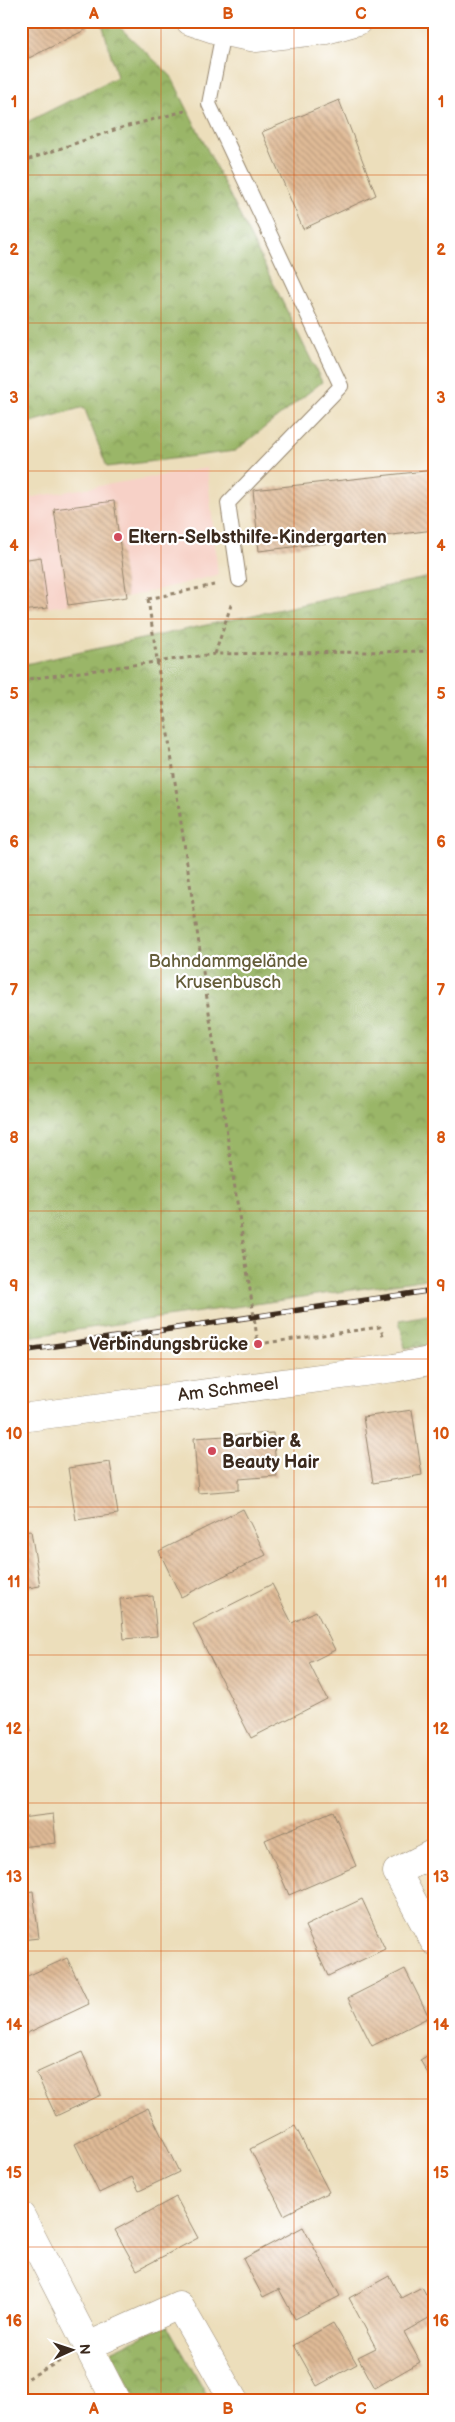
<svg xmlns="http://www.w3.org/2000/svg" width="455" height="2422" font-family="'Balsamiq Sans',sans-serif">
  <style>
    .built { fill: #f7d1c7 }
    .forest { fill: url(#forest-crowns); stroke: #6a7043 }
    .building { fill: url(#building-back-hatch) }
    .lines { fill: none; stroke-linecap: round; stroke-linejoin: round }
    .lane-casing { stroke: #94846c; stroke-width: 16 }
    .street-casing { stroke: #94846c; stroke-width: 29 }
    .path { stroke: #94846c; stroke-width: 3; stroke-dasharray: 4 4; stroke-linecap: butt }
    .lane { stroke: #fff; stroke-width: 14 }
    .street { stroke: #fff; stroke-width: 28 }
    .rail-casing { stroke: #3b2a1e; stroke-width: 5.5 }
    .rail { stroke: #fff; stroke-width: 4; stroke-dasharray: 11; stroke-linecap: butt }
    .path-bridge { stroke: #94846c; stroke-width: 3; stroke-dasharray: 4 4; stroke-linecap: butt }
    .grid { fill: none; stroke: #d7540e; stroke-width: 1; stroke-opacity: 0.55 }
    .poi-dot { fill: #d1495b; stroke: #fff; stroke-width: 2 }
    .labels { text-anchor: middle; stroke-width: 4.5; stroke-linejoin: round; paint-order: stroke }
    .poi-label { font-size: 18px; font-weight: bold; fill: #3b2a1e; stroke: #fff; text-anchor: start }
    .park-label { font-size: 18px; fill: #645d39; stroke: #fff }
    .street-label { font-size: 18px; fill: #3b2a1e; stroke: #fff }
    .neatline { fill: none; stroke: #d7540e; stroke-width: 2 }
    .grid-label { font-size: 16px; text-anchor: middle; font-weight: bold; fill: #d7540e }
  </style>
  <defs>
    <pattern id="forest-crowns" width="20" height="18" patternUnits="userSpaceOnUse" patternTransform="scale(1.25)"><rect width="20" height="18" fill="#9ab668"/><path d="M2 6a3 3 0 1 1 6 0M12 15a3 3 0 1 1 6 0" fill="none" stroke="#7f9455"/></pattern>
    <pattern id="building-back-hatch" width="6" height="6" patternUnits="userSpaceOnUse" patternTransform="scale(1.25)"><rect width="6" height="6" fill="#e0bb97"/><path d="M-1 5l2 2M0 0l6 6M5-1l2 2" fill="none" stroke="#b7987b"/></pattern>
  </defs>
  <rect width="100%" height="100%" fill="#fff"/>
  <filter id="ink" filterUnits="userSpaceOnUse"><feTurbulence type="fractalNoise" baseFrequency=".02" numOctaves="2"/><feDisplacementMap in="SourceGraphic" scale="10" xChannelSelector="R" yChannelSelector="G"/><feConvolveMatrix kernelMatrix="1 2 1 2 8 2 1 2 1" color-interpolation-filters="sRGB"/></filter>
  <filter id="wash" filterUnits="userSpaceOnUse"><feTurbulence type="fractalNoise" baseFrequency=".0096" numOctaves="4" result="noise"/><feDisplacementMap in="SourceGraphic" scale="20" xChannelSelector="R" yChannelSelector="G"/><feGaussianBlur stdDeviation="1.12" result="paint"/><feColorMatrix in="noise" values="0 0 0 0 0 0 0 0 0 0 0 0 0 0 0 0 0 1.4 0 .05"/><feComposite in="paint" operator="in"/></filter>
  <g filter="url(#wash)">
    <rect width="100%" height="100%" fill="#ecdebb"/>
    <polygon class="built" points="207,468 218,575 127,597 21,611 21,499"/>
    <g class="forest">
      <polygon points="104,21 113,21 171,76 322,382 235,451 107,467 84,407 21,425 21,125 117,77 102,23"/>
      <polygon points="434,576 434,1278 21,1338 21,665"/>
      <polygon points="434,1314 434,1345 405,1348 399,1320"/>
      <polygon points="167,2325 210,2401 137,2401 111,2351"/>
    </g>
    <g id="blocks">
      <g class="building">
        <polygon points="21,21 86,21 89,28 29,58 21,43"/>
        <polygon points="434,61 434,78 433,78 429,62"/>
        <polygon points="339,100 376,195 303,229 262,132"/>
        <polygon points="434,470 434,530 259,551 253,490"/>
        <polygon points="114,501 127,597 68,605 54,509"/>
        <polygon points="41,557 48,608 21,611 21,560"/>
        <polygon points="412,1410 422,1475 373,1483 363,1417"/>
        <polygon points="273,1433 277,1476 239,1479 239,1490 198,1493 194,1438"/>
        <polygon points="110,1462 118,1514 76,1520 68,1468"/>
        <polygon points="243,1509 266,1555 181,1597 159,1551"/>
        <polygon points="31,1531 40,1586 21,1589 21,1532"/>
        <polygon points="272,1584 292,1623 316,1611 335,1650 309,1663 327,1699 251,1738 193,1624"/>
        <polygon points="153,1596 157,1636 124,1639 120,1599"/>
        <polygon points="23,1686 31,1732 21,1734 21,1687"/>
        <polygon points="333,1811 356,1866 289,1895 265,1840"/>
        <polygon points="53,1814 56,1843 21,1847 21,1818"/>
        <polygon points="33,1891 39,1938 21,1940 21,1893"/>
        <polygon points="362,1899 385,1949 328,1976 305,1926"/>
        <polygon points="67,1958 89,2004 21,2036 21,1979"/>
        <polygon points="405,1969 429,2017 372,2046 348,1998"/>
        <polygon points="82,2052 101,2095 56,2116 36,2073"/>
        <polygon points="434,2052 434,2084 420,2060"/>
        <polygon points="148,2108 179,2172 139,2191 132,2177 99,2193 75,2144"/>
        <polygon points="295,2126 329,2192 284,2215 250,2149"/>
        <polygon points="176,2197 198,2238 137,2270 115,2230"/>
        <polygon points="303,2227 340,2296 295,2319 279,2289 263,2297 243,2259"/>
        <polygon points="389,2276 401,2298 422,2287 434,2309 434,2315 404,2332 420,2362 375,2388 358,2357 376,2348 349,2298"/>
        <polygon points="333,2323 357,2364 317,2386 294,2345"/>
      </g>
    </g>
  </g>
  <g filter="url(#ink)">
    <use href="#blocks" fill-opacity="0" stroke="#94846c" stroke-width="1"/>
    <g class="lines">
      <defs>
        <polyline id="lane" points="223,32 209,104 341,386 228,503 239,580"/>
        <g id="street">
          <polyline points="190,21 223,32 256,38 326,30 358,21"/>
          <polyline points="21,1418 394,1368 434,1360"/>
          <polyline points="434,1853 397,1872 434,1941"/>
          <polyline points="21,2216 116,2401"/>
          <polyline points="88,2346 179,2305 234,2401"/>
        </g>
      </defs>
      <use href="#lane" class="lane-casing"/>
      <use href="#street" class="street-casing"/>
      <g class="path">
        <polyline points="21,162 117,129 185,111"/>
        <polyline points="148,599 214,585"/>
        <polyline points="215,654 232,602"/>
        <polyline points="21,680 215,654 434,651"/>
        <polyline points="258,1344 380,1327 384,1338"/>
        <polyline points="21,2382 60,2361"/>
      </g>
      <use href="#lane" class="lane"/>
      <use href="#street" class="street"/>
      <defs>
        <polyline id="rail" points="21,1351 434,1290"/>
      </defs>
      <use href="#rail" class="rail-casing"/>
      <use href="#rail" class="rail"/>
      <polyline class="path-bridge" points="148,599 258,1344"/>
    </g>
  </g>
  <path class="grid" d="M161,21v2380M294,21v2380M21,175h413M21,323h413M21,471h413M21,619h413M21,767h413M21,915h413M21,1063h413M21,1211h413M21,1359h413M21,1507h413M21,1655h413M21,1803h413M21,1951h413M21,2099h413M21,2247h413"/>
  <g class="poi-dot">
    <circle cx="118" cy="537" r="5"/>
    <circle cx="258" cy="1344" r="5"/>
    <circle cx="212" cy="1451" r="5"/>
  </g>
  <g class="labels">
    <g class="poi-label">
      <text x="128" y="543">Eltern-Selbsthilfe-Kindergarten</text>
      <text x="248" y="1350" text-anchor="end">Verbindungsbrücke</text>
      <text x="222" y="1447">Barbier &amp;<tspan x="222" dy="21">Beauty Hair</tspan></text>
    </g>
    <g class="park-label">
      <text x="228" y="967">Bahndammgelände<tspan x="228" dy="21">Krusenbusch</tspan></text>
    </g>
    <g class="street-label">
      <text transform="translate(228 1389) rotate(-7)" y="6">Am Schmeel</text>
    </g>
  </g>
  <rect width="455" height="2422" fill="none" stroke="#fff" stroke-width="55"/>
  <g transform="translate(72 2350) rotate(87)" stroke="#ffffff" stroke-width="4" paint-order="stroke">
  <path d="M0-4L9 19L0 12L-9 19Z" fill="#3b2a1e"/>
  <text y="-8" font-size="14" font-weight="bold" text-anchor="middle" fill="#3b2a1e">N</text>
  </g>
  <rect x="28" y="28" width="400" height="2366" class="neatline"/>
  <g class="grid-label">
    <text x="94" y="19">A</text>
    <text x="228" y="19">B</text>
    <text x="361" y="19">C</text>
    <text x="14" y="107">1</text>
    <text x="441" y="107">1</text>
    <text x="14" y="255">2</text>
    <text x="441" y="255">2</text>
    <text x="14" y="403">3</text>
    <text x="441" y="403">3</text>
    <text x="14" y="551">4</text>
    <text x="441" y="551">4</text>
    <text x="14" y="699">5</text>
    <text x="441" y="699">5</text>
    <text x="14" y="847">6</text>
    <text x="441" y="847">6</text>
    <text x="14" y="995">7</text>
    <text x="441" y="995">7</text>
    <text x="14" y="1143">8</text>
    <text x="441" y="1143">8</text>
    <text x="14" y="1291">9</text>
    <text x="441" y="1291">9</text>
    <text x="14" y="1439">10</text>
    <text x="441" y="1439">10</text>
    <text x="14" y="1587">11</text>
    <text x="441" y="1587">11</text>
    <text x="14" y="1734">12</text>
    <text x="441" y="1734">12</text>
    <text x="14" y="1882">13</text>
    <text x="441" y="1882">13</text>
    <text x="14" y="2030">14</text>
    <text x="441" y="2030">14</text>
    <text x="14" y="2178">15</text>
    <text x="441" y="2178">15</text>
    <text x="14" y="2326">16</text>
    <text x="441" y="2326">16</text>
    <text x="94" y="2414">A</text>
    <text x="228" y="2414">B</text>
    <text x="361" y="2414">C</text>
  </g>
</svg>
